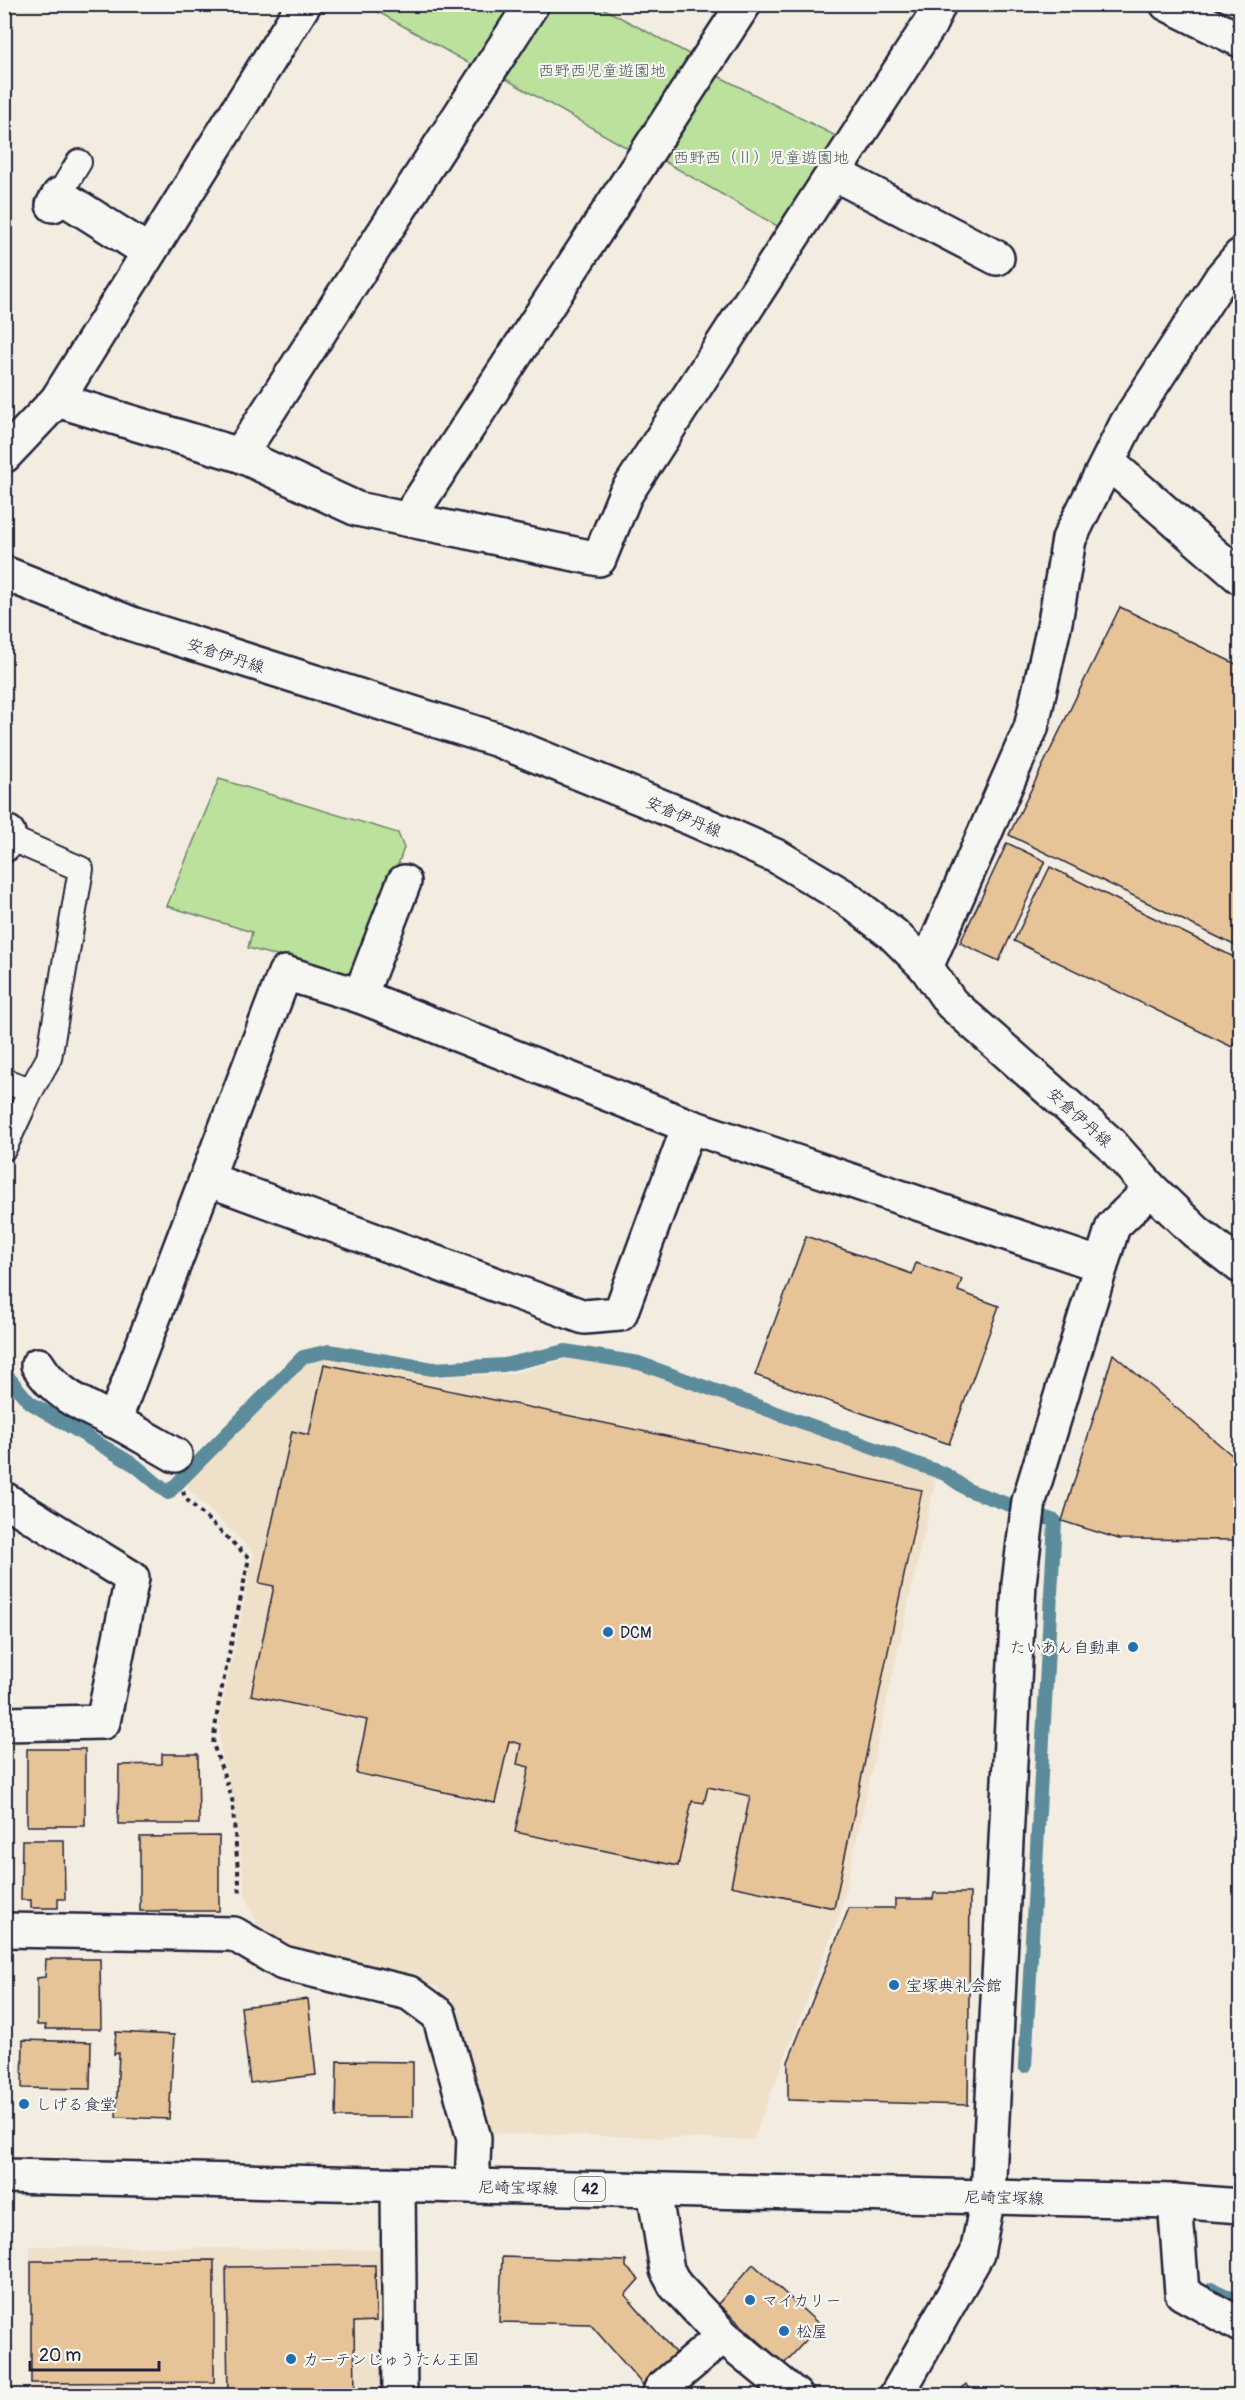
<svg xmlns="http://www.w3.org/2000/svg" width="1245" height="2400" font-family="Pangolin,'Klee One',sans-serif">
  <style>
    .built { fill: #efe0ca }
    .green { fill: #bbe19c; stroke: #6e826c; stroke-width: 1.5 }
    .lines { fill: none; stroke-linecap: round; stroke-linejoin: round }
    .stream { stroke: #5b8b9b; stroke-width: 14 }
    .building { fill: #e6c498; stroke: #22223b; stroke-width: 1.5 }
    .service-casing { stroke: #22223b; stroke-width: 28 }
    .minor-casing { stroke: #22223b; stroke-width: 38 }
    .primary-casing { stroke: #22223b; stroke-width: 38 }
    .path { stroke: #22223b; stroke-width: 4; stroke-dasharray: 4.5 4.5; stroke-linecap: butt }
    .service { stroke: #f6f6f2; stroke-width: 24 }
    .minor { stroke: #f6f6f2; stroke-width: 33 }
    .primary { stroke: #f6f6f2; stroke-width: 33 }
    .poi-dot { fill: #1f6fb2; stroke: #f6f6f2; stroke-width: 2 }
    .labels { text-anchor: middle; stroke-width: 4.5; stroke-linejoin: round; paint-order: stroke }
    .shield { fill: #f6f6f2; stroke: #626272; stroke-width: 1.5 }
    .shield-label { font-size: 15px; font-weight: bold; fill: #22223b }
    .park-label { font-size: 16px; fill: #505b58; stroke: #f6f6f2 }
    .street-label { font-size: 16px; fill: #22223b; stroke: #f6f6f2 }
    .poi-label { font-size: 16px; fill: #22223b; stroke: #f6f6f2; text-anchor: start }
  </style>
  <rect width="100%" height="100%" fill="#f3ece0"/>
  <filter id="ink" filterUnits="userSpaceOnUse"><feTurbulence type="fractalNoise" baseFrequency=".0167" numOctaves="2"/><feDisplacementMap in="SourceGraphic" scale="12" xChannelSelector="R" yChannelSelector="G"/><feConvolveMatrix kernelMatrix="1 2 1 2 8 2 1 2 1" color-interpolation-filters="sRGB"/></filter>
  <g filter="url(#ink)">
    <g class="built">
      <polygon points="329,1358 440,1377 510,1374 567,1359 637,1368 936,1478 840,1914 753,2140 490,2133 450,2004 437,1986 285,1951 257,1923 246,1897 233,1797 220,1748 220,1717 254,1553 189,1490 188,1480 304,1365"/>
      <polygon points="30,2246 385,2250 387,2395 39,2396 39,2388 30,2388"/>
    </g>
    <g class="green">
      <polygon points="366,5 513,5 475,67"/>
      <polygon points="548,5 597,5 691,55 629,149 502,77"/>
      <polygon points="714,74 838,137 779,227 660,159"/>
      <polygon points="219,779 398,833 404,848 360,970 347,976 248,948 252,932 167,906"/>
    </g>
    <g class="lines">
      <g class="stream">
        <polyline points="4,1372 29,1402 136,1466 168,1493 303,1357 329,1351 433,1369 504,1365 565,1351 639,1363 945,1474 968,1490 1055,1521 1025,2066"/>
        <polyline points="1212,2289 1240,2302"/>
      </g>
    </g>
    <g class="building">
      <polygon points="1120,607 1240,666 1240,948 1009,835"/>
      <polygon points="1007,843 1045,861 999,961 960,943"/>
      <polygon points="1050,867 1240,960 1240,1029 1232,1047 1014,941"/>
      <polygon points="806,1236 912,1274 916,1263 962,1279 958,1291 999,1306 949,1444 755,1375"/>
      <polygon points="1113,1354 1240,1462 1240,1540 1119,1539 1062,1521"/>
      <polygon points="324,1364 922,1490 834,1908 731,1886 750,1796 708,1787 704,1803 692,1801 678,1866 515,1832 529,1767 517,1764 521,1744 509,1741 495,1803 356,1773 367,1720 251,1695 274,1586 259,1583 292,1431 309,1435"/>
      <rect x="27" y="1749" width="58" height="77"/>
      <polygon points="162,1754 198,1754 199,1824 118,1824 119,1765 162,1764"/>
      <polygon points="219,1836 219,1911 140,1911 140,1837"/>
      <polygon points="22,1840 64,1840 65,1899 58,1899 58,1908 31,1908 31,1900 21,1900"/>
      <polygon points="934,1893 970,1893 968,2105 788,2100 788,2062 849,1908 895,1908 895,1899 933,1899"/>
      <polygon points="46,1959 100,1959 101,2029 45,2029 46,2025 37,2025 37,1978 45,1977"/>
      <polygon points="308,1999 316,2075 250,2083 241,2007"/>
      <polygon points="116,2032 174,2035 169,2119 116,2117 119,2053 114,2054"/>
      <polygon points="23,2040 91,2042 90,2089 22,2088"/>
      <polygon points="337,2061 413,2062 413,2117 336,2117"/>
      <polygon points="502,2257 626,2261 626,2267 639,2279 625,2295 677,2355 643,2385 590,2324 499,2322"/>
      <polygon points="214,2260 214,2382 31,2383 31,2261"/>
      <polygon points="753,2264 820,2325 784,2364 718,2304"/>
      <polygon points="375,2265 376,2321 354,2322 355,2396 228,2396 226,2267"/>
      <polygon points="966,2384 977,2396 955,2396"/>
      <polygon points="59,2390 139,2393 139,2396 59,2396"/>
    </g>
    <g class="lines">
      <defs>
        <g id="service">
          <polyline points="59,195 79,162"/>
          <polyline points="4,1081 31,1090 49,1058 81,869 7,837"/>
          <polyline points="4,1148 31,1090"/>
        </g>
        <g id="minor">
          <polyline points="1167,4 1240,40"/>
          <polyline points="833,173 997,258"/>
          <polyline points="53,205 59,195 149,252"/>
          <polyline points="57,400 240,455 357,509 599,559 625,495 930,24 939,4"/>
          <polyline points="240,455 532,4"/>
          <polyline points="4,456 57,400 304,4"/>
          <polyline points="1109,463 1240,577"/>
          <polyline points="408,519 744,4"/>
          <polyline points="4,573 132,624 498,740 690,818 778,857 845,897 893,934 926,967 951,1003 1111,1144 1151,1189 1196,1232 1240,1266"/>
          <polyline points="4,832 8,833 4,845"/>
          <polyline points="926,967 1031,728 1055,622 1069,539 1127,423 1222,277 1240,256"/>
          <polyline points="360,996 404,882"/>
          <polyline points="207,1179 584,1317 620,1314 689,1126 1101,1265"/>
          <path d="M38,1365c17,29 46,41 75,55 21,11 41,23 62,35"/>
          <polyline points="114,1421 285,973 360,996 689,1126"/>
          <polyline points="4,1499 132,1578 103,1722 4,1724"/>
          <polyline points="4,1930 234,1934 283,1963 409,1993 439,2015 474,2138 472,2186"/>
          <polyline points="398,2185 400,2396"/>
          <polyline points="654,2190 667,2270 675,2285 723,2336 796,2396"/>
          <polyline points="1175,2201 1182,2293 1240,2325"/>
          <polyline points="659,2396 661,2389 723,2336"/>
          <polyline points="896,2396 977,2254 988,2197 1019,1583 1029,1501 1113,1226 1151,1189"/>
        </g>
        <polyline id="primary" points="4,2176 1175,2201 1240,2206"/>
      </defs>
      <use href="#service" class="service-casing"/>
      <use href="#minor" class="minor-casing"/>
      <use href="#primary" class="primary-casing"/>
      <polyline class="path" points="183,1491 185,1498 249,1558 218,1707 213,1744 232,1798 240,1895"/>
      <use href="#service" class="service"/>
      <use href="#minor" class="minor"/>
      <use href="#primary" class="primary"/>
    </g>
  </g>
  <g class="poi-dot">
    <circle cx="608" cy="1632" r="6"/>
    <circle cx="1133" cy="1647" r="6"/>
    <circle cx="894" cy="1985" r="6"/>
    <circle cx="24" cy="2104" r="6"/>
    <circle cx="750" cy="2300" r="6"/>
    <circle cx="784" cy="2331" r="6"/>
    <circle cx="291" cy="2359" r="6"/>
  </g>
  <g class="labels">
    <rect class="shield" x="575" y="2177" width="30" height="24" rx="4.5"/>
    <g class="shield-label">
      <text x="590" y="2194">42</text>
    </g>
    <g class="park-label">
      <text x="602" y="76">西野西児童遊園地</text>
      <text x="761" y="163">西野西（Ⅱ）児童遊園地</text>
    </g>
    <g class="street-label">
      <text transform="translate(226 655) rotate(18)" y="6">安倉伊丹線</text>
      <text transform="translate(684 816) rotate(23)" y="6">安倉伊丹線</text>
      <text transform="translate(1080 1117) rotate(42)" y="6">安倉伊丹線</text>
      <text transform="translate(518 2187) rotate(1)" y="6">尼崎宝塚線</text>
      <text transform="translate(1004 2197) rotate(1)" y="6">尼崎宝塚線</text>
    </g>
    <g class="poi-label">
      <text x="620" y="1638">DCM</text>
      <text x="1121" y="1653" text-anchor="end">たいあん自動車</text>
      <text x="906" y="1991">宝塚典礼会館</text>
      <text x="36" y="2110">しげる食堂</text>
      <text x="762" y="2306">マイカリー</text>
      <text x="796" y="2337">松屋</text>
      <text x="303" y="2365">カーテンじゅうたん王国</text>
    </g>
  </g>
  <rect width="1245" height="2400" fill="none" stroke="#f6f6f2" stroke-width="24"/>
  <rect x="12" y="12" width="1221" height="2376" fill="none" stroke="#22223b" stroke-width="2" filter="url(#ink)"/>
  <path d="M30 2361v9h129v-9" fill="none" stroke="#22223b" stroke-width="3"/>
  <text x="39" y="2361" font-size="18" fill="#22223b" stroke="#f6f6f2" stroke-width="4.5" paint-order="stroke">20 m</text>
</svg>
